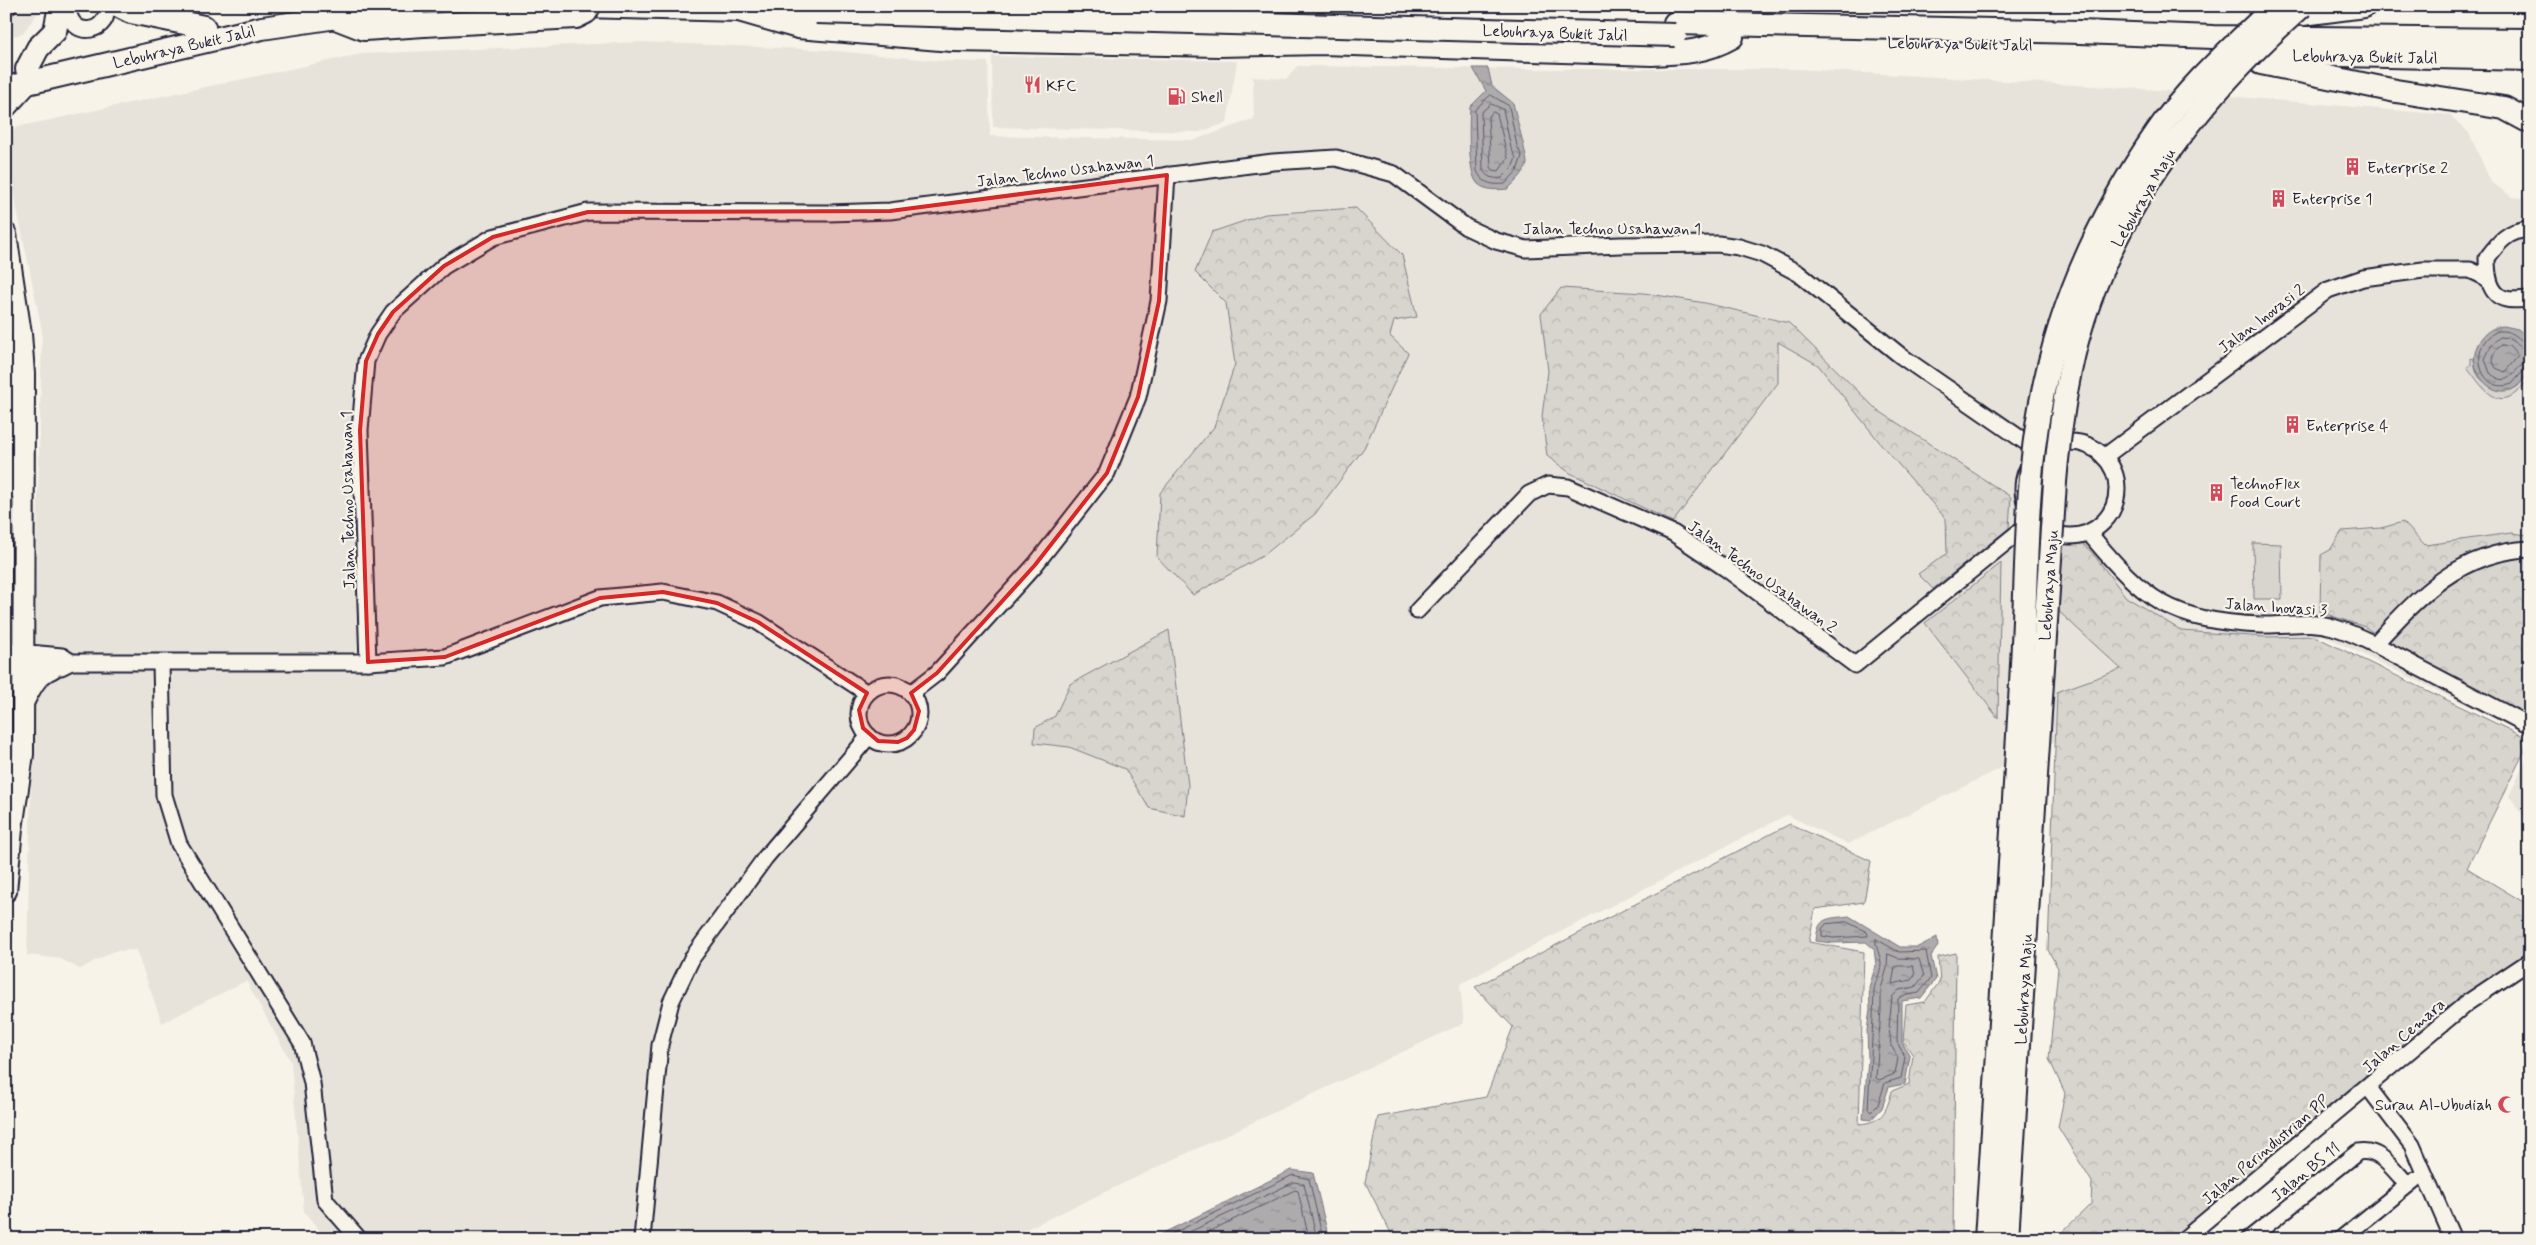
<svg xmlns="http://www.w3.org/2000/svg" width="2536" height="1245" font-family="Mynerve,sans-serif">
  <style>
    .built { fill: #e7e3db }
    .forest { fill: url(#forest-crowns); stroke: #7d7c85 }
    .garden { fill: #d8d5cf; stroke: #7d7c85 }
    .water { fill: url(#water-ripples); stroke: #76747f }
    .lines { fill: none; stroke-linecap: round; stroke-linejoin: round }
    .shore { stroke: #5a5969; stroke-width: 1 }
    .minor-casing { stroke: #22223b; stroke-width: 19 }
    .major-casing { stroke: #22223b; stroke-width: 24 }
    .highway-casing { stroke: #22223b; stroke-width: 26 }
    .minor { stroke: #f7f3e8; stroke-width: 15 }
    .major { stroke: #f7f3e8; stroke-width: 20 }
    .highway { stroke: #f7f3e8; stroke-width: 22 }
    .highway-bridge-casing { stroke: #22223b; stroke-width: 26; stroke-linecap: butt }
    .highway-bridge { stroke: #f7f3e8; stroke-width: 22 }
    .marked { fill: #d62828; fill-opacity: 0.2; stroke: #d62828; stroke-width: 4; stroke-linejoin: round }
    .labels { text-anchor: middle; stroke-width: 4.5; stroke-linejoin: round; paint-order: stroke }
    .street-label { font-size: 16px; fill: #22223b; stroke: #f7f3e8 }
    .poi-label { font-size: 16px; fill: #22223b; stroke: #f7f3e8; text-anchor: start }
  </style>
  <defs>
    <pattern id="forest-crowns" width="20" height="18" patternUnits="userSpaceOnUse" patternTransform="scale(1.25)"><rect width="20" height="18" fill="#d8d5cf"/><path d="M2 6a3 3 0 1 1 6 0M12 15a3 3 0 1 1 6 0" fill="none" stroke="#b9b7b3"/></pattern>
    <pattern id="water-ripples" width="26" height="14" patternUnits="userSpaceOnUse" patternTransform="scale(1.25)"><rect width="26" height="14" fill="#aeabad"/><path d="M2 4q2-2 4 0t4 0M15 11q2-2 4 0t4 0" fill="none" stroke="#8d8b8e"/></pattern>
  </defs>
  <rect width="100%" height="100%" fill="#f7f3e8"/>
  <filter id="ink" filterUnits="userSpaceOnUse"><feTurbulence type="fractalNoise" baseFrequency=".02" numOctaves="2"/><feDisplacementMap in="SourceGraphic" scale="10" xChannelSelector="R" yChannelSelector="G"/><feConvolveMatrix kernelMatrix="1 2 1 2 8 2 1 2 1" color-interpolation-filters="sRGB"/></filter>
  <g filter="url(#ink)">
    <g class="built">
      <polygon points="6,6 43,6 22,34 6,37"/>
      <polygon points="641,42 826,50 941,61 988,62 990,136 1194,140 1254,119 1253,77 1287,79 1297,66 1536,69 1797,69 2145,89 2450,115 2469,133 2491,182 2513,197 2530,199 2530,824 2509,796 2528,756 2526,734 2323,635 2118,710 1848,844 1787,815 1460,984 1464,1023 1005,1239 327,1239 304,1212 291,1062 246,981 162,1023 136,950 114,951 80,969 61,959 27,955 42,330 6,156 6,139 16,127 361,54"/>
      <polygon points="992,56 1237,61 1227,123 1199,132 993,127"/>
    </g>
    <g class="forest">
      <polygon points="1356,208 1402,255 1417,317 1394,321 1390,336 1408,353 1364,448 1315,514 1264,555 1193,595 1157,557 1160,493 1214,427 1235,364 1226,303 1195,272 1212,232 1265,214"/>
      <polygon points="1561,288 1644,293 1705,303 1789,323 1876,409 2011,497 2009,528 1933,589 1918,574 1947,553 1946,519 1885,449 1818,365 1778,342 1778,383 1673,522 1570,473 1547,456 1542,416 1548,371 1541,314"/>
      <path d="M2471,358l3,1c2,26 15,26 37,31l7,-4 12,-15v7c-6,6 -10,13 -17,17 -20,14 -36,-16 -46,-28l4,-2z"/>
      <polygon points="2403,522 2425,545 2511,533 2527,535 2530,543 2530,715 2413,659 2365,627 2320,612 2321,555 2330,550 2342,531 2381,528"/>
      <polygon points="2080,540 2094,555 2126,597 2182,631 2265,637 2314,636 2522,736 2524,752 2467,868 2530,906 2530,955 2175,1239 2059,1239 2062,1232 2091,1204 2092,1182 2058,1127 2065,1093 2049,1059 2058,968 2048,950 2057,692 2121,669 2054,607 2059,542"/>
      <polygon points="2001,563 1998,718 1925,623"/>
      <polygon points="1169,630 1188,785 1185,816 1149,808 1125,769 1069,747 1034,743 1035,728 1055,716 1070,684"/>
      <path d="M1790,824l81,37 -7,41 -49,7 -6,33 55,10 -5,172c24,-2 27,-12 33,-33l17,-7 4,-29 -10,-14 3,-36 19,-3 15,-21 -2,-24 18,-4 -3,286h-559l-29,-57 13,-65 108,-20 27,-70 -38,-40z"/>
    </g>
    <polygon class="garden" points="2253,543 2281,544 2282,599 2254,599"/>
    <g class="water">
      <path d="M1473,68h15l4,18 21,17c2,9 15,57 14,61 -3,10 -12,18 -19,25 -10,1 -22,2 -30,-5 -11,-10 -9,-62 -8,-77l16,-16z"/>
      <path d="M2504,326l14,3 12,10c0,10 2,22 0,31 -1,3 -5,7 -7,10 -22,30 -62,-7 -44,-38 6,-10 13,-15 25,-16z"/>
      <path d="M1849,916l51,31h18l19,-10 1,9 -7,10 5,23 -15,19 -19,3v41l8,14 -5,28 -16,3 -7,21 -11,12 -8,-1 5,-60 -1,-29 3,-20 -1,-23 7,-22 -2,-16 -8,-7 -34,1 -16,-2c2,-25 11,-22 33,-25z"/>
      <polygon points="1291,1170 1313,1173 1329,1239 1151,1239"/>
    </g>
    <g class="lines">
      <g class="shore">
        <path d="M1491,95l18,11 8,40 5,10 -5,15 -12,13c-13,1 -22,0 -28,-13l-2,-61z"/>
        <path d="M1491,104l12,5 8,39 5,10 -4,10 -10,10c-8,1 -15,0 -19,-8l-2,-57z"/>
        <polygon points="1493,112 1497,114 1508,158 1499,171 1493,170 1491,167 1488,118"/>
        <path d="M2530,344c-12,-2 -13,-14 -32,-13 -32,13 -19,65 14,53l12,-14 6,-1"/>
        <path d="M2502,345l7,1 9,10 -13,16 -9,-4c-6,-9 -2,-18 6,-23z"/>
        <path d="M2530,350c-13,-1 -16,-13 -30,-13l-8,7 -7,15 5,14c22,19 22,-9 40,-11"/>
        <polygon points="1847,922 1867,932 1868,936 1833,938 1822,936 1822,929 1826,924"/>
        <path d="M1876,939l23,13 27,-1 5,27 -12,15 -17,3 -4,3 -1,43 8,15 -4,21 -16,5 -7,22 -7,7 -3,-3c2,-40 5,-79 6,-119 1,-9 7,-17 7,-26 0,-8 -7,-20 -5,-25z"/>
        <polygon points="1888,954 1898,958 1919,959 1924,976 1915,987 1899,990 1892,997 1889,1027 1891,1045 1898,1058 1895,1074 1879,1080 1876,1078 1881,1010 1881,989 1887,968"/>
        <polygon points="1898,966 1913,966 1915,975 1911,980 1892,984 1895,967"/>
        <polyline points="1161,1239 1293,1175 1309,1179 1323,1239"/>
        <polyline points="1175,1239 1294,1182 1304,1184 1317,1239"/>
        <polyline points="1193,1239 1295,1190 1298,1191 1309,1239"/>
      </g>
      <defs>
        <g id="minor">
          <path d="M68,6c1,38 46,24 37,0"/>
          <polyline points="6,8 9,6"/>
          <path d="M2530,229c-22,1 -31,13 -43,29 0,14 1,37 19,41 6,2 17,0 24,0"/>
          <circle cx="2070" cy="489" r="47"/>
          <polyline points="2104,457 2328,290 2363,278 2423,270 2470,270 2481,275 2489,282"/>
          <path d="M2089,533c56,68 82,88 172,92 25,1 48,-5 72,2 29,9 56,25 83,39 38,20 76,40 114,60"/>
          <polyline points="1417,611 1529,494 1548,485 1568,487 1673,533 1725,568 1855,665 2031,522"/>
          <path d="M2375,644c45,-49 84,-92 155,-95"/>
          <polyline points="6,651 62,656 71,662"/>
          <polyline points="368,662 360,430 366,361 378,334 393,312 444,266 493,237 588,212 829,213 890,211 1273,162 1336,158 1394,174 1466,227 1496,241 1526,249 1620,245 1718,244 1739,247 1762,254 1798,273 1901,356 2040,452"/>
          <polyline points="161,663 164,795 179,844 302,1043 312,1083 325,1200 359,1239"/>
          <polyline points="6,667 61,667 71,662 368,662 445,657 600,598 663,592 717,603 758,622 867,693"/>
          <circle cx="889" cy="714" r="30"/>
          <polyline points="911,693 937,673 1035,565 1107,473 1138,397 1159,301 1167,175"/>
          <polyline points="2368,1087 2412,1145 2453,1239"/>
          <polyline points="642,1239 660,1045 671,1002 692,958 765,858 869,736"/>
          <polyline points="2184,1239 2467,1003 2530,961"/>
          <path d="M2249,1239l109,-87c22,-4 35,17 49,32"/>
          <polyline points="2341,1239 2414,1180"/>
        </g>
        <g id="major">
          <polyline points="6,107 28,83"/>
          <polyline points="6,234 21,334 24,374 23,754 12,829 6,891"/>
          <polyline points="6,348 6,491"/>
          <path d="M24,701c7,-14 13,-27 28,-33"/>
        </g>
        <g id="highway">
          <polyline points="119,6 131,12 204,27"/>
          <polyline points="581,6 816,12"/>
          <polyline points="1193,6 1195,19 1208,37"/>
          <path d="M735,9l63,18 154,13 267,5 104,-2 329,11c30,-1 54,-2 80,-17"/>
          <polyline points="333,17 364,29 424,25"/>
          <polyline points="2280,17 2364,6"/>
          <polyline points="1675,23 2080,32 2213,37 2530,40"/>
          <polyline points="2246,53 2530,59"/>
          <polyline points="2261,63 2396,91 2504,108 2530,122"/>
          <polyline points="27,69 38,48 55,31 60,6"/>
          <polyline points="6,88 262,28 377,11 453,6"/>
          <polyline points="1986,1239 2007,914"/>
          <polyline points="2007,1239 2027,914"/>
        </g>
      </defs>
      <use href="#minor" class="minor-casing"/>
      <use href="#major" class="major-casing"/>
      <use href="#highway" class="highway-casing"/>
      <use href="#minor" class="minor"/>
      <use href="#major" class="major"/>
      <use href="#highway" class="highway"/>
      <defs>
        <g id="highway-bridge">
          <polyline points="816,12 1675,35"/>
          <polyline points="424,25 576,17 586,12 589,6"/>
          <path d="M2007,914c5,-91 12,-181 16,-271 4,-80 3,-162 18,-241 18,-97 60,-189 116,-270 32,-47 77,-86 118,-126"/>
          <path d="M2027,914l28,-432c4,-48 10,-95 22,-141 36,-133 124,-245 225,-335"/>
        </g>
      </defs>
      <use href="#highway-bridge" class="highway-bridge-casing"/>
      <use href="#highway-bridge" class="highway-bridge"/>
    </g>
  </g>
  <path class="marked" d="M1167,175l-8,126 -21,96 -31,76 -72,92 -98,108 -26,20 8,18 -5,19 -7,8 -9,4 -20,-1 -15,-13 -4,-18 8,-17 -109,-71 -41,-19 -54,-11 -63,6 -155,59 -77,5 -8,-232 6,-69 12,-27 15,-22 51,-46 49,-29 95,-25 302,-1z"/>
  <defs>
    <symbol id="restaurant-bare" viewBox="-9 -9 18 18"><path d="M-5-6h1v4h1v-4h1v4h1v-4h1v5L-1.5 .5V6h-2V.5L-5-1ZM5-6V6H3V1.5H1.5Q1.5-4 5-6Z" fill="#d1495b" stroke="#f7f3e8" stroke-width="2.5" paint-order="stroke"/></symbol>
    <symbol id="fuel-bare" viewBox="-9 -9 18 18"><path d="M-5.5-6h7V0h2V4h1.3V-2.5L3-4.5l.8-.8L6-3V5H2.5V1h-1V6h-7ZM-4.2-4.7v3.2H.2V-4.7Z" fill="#d1495b" stroke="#f7f3e8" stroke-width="2.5" paint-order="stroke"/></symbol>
    <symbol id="building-bare" viewBox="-9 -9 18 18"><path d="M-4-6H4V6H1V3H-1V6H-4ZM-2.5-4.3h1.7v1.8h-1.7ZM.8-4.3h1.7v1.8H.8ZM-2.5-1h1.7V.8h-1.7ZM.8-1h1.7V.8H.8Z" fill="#d1495b" stroke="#f7f3e8" stroke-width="2.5" paint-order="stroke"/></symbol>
    <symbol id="mosque-bare" viewBox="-9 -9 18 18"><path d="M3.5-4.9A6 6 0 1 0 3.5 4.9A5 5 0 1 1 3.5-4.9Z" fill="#d1495b" stroke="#f7f3e8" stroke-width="2.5" paint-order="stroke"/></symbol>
  </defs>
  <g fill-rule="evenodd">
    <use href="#restaurant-bare" x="1020" y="72" width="25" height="25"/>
    <use href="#fuel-bare" x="1164" y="84" width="25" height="25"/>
    <use href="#building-bare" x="2340" y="154" width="25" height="25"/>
    <use href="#building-bare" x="2266" y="186" width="25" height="25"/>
    <use href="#building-bare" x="2280" y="412" width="25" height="25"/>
    <use href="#building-bare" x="2204" y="480" width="25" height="25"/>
    <use href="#mosque-bare" x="2494" y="1092" width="25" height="25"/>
  </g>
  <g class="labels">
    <g class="street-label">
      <text transform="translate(1555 32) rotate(2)" y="6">Lebuhraya Bukit Jalil</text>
      <text transform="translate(1960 43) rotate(1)" y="6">Lebuhraya Bukit Jalil</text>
      <text transform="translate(184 46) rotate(-13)" y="6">Lebuhraya Bukit Jalil</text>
      <text transform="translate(2365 56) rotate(1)" y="6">Lebuhraya Bukit Jalil</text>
      <text transform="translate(1065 170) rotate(-7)" y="6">Jalan Techno Usahawan 1</text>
      <text transform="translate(2143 197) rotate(-60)" y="6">Lebuhraya Maju</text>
      <text x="1612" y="234">Jalan Techno Usahawan 1</text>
      <text transform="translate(2261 318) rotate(-37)" y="6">Jalan Inovasi 2</text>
      <text transform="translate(347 500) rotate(-91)" y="6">Jalan Techno Usahawan 1</text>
      <text transform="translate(1763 576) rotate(36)" y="6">Jalan Techno Usahawan 2</text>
      <text transform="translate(2048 585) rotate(-86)" y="6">Lebuhraya Maju</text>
      <text transform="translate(2276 606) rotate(4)" y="6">Jalan Inovasi 3</text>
      <text transform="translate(2023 989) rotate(-87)" y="6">Lebuhraya Maju</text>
      <text transform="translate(2403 1035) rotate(-41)" y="6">Jalan Cemara</text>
      <text transform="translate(2265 1149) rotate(-40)" y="6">Jalan Perindustrian PP</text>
      <text transform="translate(2305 1171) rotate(-39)" y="6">Jalan BS 11</text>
    </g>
    <g class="poi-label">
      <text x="1046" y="91">KFC</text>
      <text x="1191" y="102">Shell</text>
      <text x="2367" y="173">Enterprise 2</text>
      <text x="2292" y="204">Enterprise 1</text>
      <text x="2306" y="431">Enterprise 4</text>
      <text x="2230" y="489">TechnoFlex<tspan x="2230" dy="18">Food Court</tspan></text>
      <text x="2492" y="1110" text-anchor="end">Surau Al-Ubudiah</text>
    </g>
  </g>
  <rect width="2536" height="1245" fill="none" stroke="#f7f3e8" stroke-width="25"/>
  <rect x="12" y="12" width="2511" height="1220" fill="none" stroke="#22223b" stroke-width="2" filter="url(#ink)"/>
</svg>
